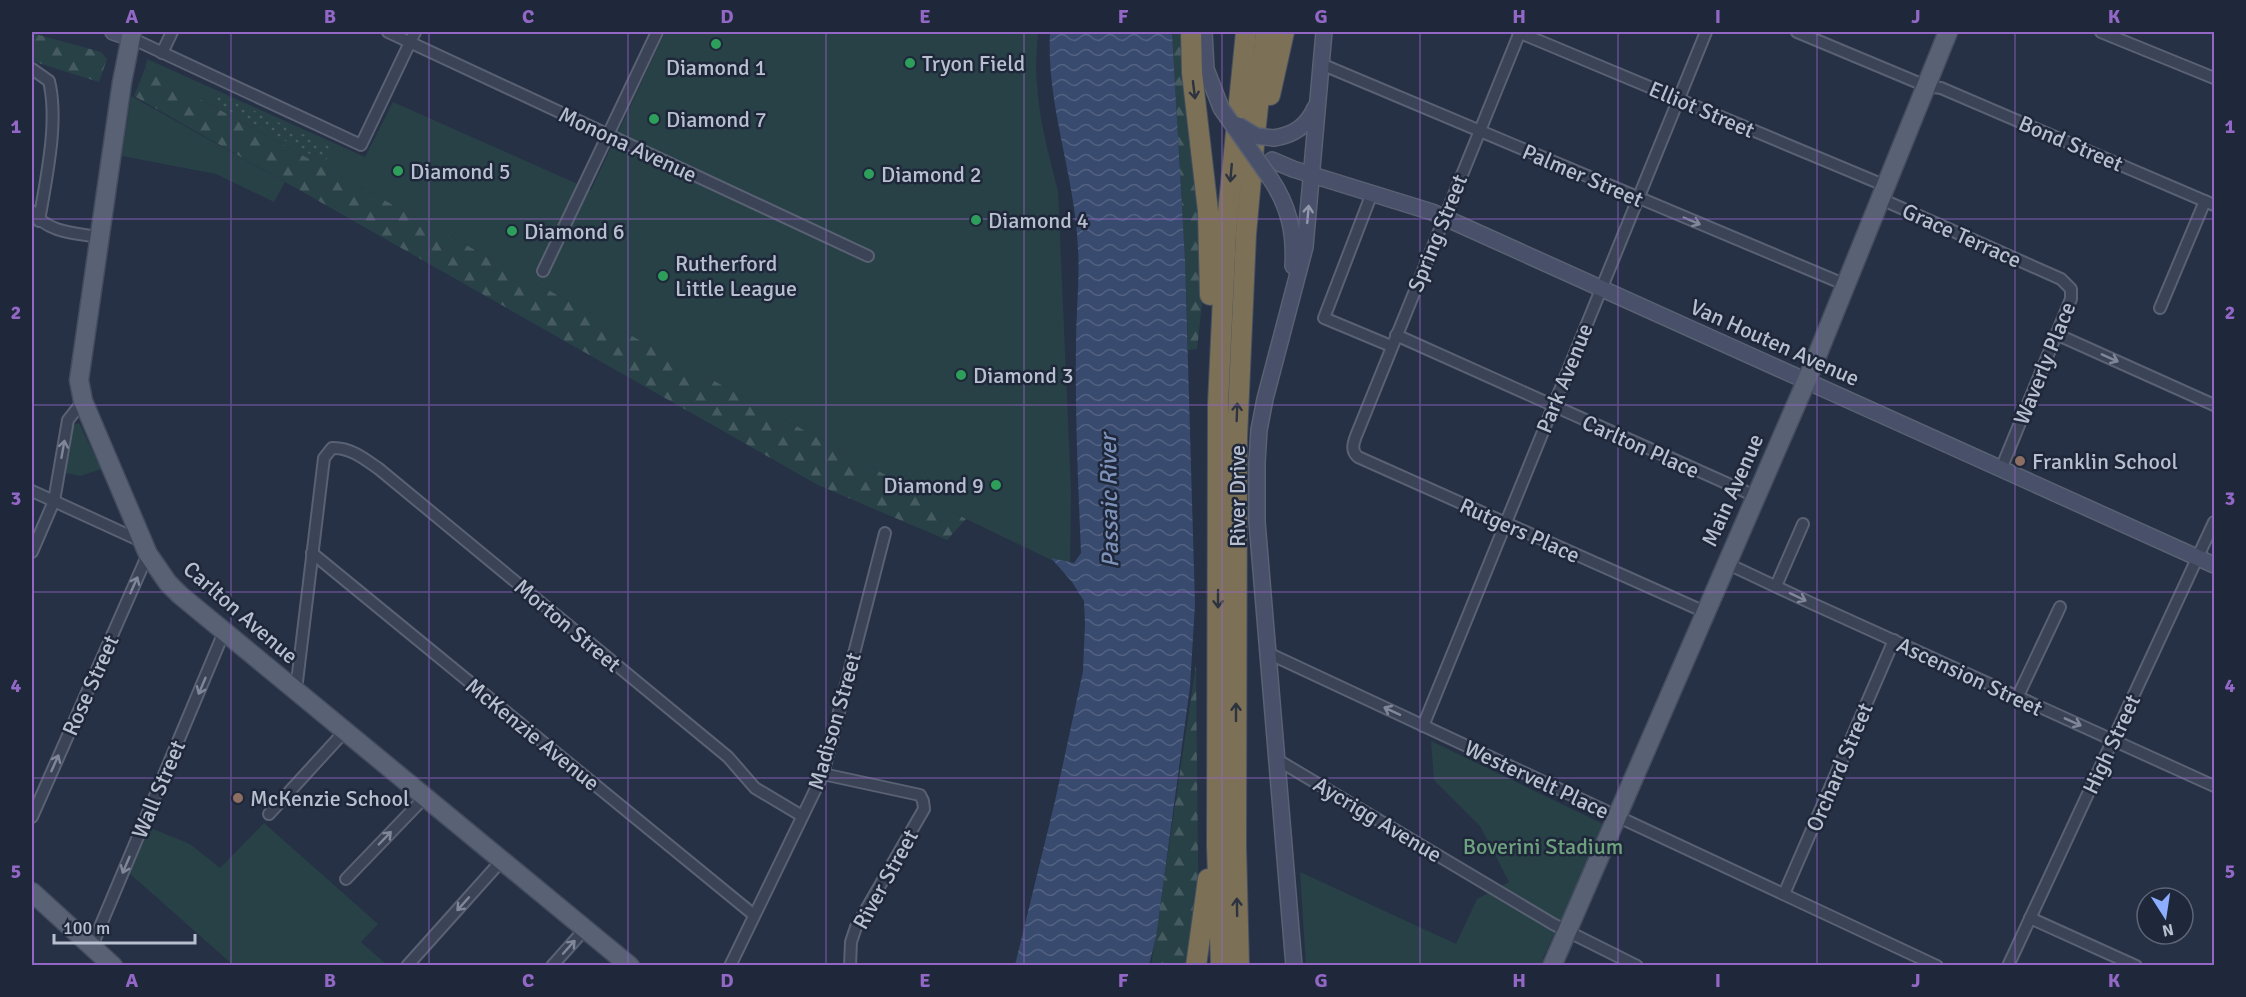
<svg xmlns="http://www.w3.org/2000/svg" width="2246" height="997" font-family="Signika,sans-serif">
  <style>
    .green { fill: #284147 }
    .forest { fill: url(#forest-firs) }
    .garden { fill: url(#garden-dots) }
    .water { fill: url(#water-waves) }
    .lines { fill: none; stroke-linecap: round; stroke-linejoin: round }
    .street-casing { stroke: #596173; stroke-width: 14 }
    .secondary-casing { stroke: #596173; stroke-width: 18 }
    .primary-casing { stroke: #444c5f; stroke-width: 21 }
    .highway-casing { stroke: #454e60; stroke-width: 22 }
    .street { stroke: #3b4356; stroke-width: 10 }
    .secondary { stroke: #485169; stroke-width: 15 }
    .primary { stroke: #596275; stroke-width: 18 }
    .highway { stroke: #7c7157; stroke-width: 20 }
    .secondary-bridge-casing { stroke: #596173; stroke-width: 18; stroke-linecap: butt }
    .secondary-bridge { stroke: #485169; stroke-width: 15 }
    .oneway { stroke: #2d333f }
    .oneway2 { stroke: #9198ab }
    .oneway3 { stroke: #808799 }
    .grid { fill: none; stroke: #9367c5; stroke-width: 1.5; stroke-opacity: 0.55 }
    .leisure-dot { fill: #2e9e5b; stroke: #1f283b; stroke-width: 2 }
    .education-dot { fill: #8d6e63; stroke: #1f283b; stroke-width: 2 }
    .labels { text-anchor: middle; stroke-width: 5; stroke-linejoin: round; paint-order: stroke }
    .poi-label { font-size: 22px; fill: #b8bfcf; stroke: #1f283b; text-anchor: start }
    .street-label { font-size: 22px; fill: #b8bfcf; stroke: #1f283b }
    .park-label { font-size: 22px; fill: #6ea17e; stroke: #1f283b }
    .water-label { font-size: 24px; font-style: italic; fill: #7d91b8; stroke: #1f283b }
    .neatline { fill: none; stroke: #9367c5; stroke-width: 2 }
    .grid-label { font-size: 20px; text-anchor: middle; font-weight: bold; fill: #9367c5 }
  </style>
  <defs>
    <pattern id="forest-firs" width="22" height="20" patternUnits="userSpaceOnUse" patternTransform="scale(1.5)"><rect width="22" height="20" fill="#284147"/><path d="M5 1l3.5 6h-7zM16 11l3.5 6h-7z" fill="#455b60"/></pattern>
    <pattern id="garden-dots" width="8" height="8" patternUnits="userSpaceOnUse" patternTransform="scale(1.5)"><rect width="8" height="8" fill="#284147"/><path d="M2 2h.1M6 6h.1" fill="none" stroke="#455b60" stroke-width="1.8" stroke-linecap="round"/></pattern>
    <pattern id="water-waves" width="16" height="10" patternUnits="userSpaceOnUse" patternTransform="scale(1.5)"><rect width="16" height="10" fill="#384a6e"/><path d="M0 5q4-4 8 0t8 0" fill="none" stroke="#536282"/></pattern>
  </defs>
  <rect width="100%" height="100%" fill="#263146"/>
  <g class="green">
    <path d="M665,32h373c-1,17 -3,35 -1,52 2,36 12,72 21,107l13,299 -1,79 -104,-50 -821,-450 2,-10 218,98 28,-55 198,88z"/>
    <polygon points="131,96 285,182 274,202 216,174 122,156"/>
    <polygon points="79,423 101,469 80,476 61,472 69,427"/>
    <polygon points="1431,741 1605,825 1543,958 1542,965 1306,965 1300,872 1456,944 1477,899 1509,882 1480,826 1434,780"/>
    <polygon points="264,823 378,924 361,942 387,965 233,965 128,872 148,827 190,844 220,868"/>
  </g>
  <g class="forest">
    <polygon points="1172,32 1187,32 1204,284 1197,349 1188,350 1185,260"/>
    <polygon points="32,33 101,52 107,59 99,82 32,61"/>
    <polygon points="145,69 966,519 947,540 818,485 134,96"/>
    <polygon points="1196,665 1199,965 1151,966"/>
  </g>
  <polygon class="garden" points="215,92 332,148 325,162 211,101"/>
  <path class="water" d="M1050,32h122l13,228 10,344 -5,83 -34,250 -7,28h-134l40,-164 28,-130 2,-48 -1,-22 -12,-19 -21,-24 23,5 7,-10c-3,-70 -6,-139 -5,-209 0,-32 4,-64 2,-96 -3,-73 -32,-143 -28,-216z"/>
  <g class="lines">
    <defs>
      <g id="street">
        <polyline points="388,32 868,256"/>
        <polyline points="1518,32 1886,186"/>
        <path d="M1520,32l-164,404c-3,8 -5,15 2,21l347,155"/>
        <polyline points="1797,32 1926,86 1941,88 2214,205"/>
        <polyline points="2101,32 2214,78"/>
        <polyline points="131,38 361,145 415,32"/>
        <polyline points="162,53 172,32"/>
        <polyline points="1321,64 1846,285"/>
        <path d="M32,69l17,12c10,41 -3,98 -10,140"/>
        <polyline points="1372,193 1324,318 1391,346"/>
        <polyline points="1881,199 2061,279 2071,289 2071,299 2001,469"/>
        <path d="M32,211c16,22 42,22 67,26"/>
        <polyline points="543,271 657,32"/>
        <polyline points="2160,308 2205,201"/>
        <polyline points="2056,334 2214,405"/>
        <polyline points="1396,335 1755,496"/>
        <polyline points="32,491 143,542"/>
        <polyline points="32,552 54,501 68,420 83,401"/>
        <polyline points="312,553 754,915"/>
        <polyline points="1726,563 1811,603 2214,786"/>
        <polyline points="1776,586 1803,524"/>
        <polyline points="1268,653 1937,966"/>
        <path d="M296,690l28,-232 8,-10c18,-1 33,11 47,21l349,288 27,31 47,28"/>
        <polyline points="2017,698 2060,607"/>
        <polyline points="1423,726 1706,32"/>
        <polyline points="1276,759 1553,924 1637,966"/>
        <polyline points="823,774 920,795 923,801 924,809 856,927 851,942 850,966"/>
        <polyline points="269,814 345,731"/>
        <polyline points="32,817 148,554"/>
        <polyline points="346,879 425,797"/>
        <polyline points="1784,894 1894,640"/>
        <polyline points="2030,918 2136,966"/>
        <polyline points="92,946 224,632"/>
        <polyline points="407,966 502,860"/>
        <polyline points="552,966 585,929"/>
        <polyline points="730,966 823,774 885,533"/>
        <polyline points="2008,966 2214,522"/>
      </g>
      <g id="secondary">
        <polyline points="113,32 131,38"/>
        <polyline points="1204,32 1206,69 1221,108"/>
        <path d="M1274,138c20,-3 33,-12 41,-30"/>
        <polyline points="1272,160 1293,169 1432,212 2214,565"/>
        <path d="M1270,178c19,28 25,55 23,88"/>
        <polyline points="1294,966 1257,522 1257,462 1259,430 1265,399 1305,247 1324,32"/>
      </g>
      <g id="primary">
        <polyline points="132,32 122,82 79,380 83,401 148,554 168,583 180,595 630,966"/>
        <polyline points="32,892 113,966"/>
        <polyline points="1552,966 1812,368 1948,32"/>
      </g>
      <g id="highway">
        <polyline points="1191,32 1192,73 1208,211 1210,295"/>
        <polyline points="1270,95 1284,32"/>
        <polyline points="1196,966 1208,879"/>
        <polyline points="1221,966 1217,846 1218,404 1226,233 1246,32"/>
        <polyline points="1239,966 1236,846 1237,438 1246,234 1255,134 1266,32"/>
      </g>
    </defs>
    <use href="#street" class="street-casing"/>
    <use href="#secondary" class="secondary-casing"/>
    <use href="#primary" class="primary-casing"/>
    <use href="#highway" class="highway-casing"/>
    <use href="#street" class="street"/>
    <use href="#secondary" class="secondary"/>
    <use href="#primary" class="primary"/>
    <use href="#highway" class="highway"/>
    <defs>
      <g id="secondary-bridge">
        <polyline points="1221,108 1270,178"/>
        <polyline points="1238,125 1256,136 1274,138"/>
      </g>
    </defs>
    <use href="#secondary-bridge" class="secondary-bridge-casing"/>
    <use href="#secondary-bridge" class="secondary-bridge"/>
  </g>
  <defs><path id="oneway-shaft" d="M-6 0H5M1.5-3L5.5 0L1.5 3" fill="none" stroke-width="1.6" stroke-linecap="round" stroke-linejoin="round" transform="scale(1.5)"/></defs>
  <g class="oneway">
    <use href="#oneway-shaft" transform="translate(1194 90) rotate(83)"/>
    <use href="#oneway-shaft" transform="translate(1231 173) rotate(95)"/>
    <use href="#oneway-shaft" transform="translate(1237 412) rotate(-88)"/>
    <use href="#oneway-shaft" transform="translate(1218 599) rotate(90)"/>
    <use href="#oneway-shaft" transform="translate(1236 712) rotate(-90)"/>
    <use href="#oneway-shaft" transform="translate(1237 907) rotate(-91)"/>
  </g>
  <use class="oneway2" href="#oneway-shaft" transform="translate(1308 214) rotate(-85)"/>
  <g class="oneway3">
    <use href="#oneway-shaft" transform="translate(1692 221) rotate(23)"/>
    <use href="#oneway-shaft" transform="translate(2110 358) rotate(24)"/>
    <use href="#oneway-shaft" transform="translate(63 449) rotate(-80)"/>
    <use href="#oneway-shaft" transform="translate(134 585) rotate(-66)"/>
    <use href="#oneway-shaft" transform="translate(1798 597) rotate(26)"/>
    <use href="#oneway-shaft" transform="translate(202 686) rotate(113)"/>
    <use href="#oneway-shaft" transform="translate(1392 711) rotate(-155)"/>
    <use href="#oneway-shaft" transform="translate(2073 722) rotate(24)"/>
    <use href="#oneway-shaft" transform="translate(55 763) rotate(-66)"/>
    <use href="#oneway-shaft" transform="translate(385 838) rotate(-46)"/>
    <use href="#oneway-shaft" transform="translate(126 865) rotate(113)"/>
    <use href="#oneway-shaft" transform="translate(463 904) rotate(132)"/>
    <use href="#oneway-shaft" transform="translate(569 947) rotate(-48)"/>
  </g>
  <path class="grid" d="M231,32v934M429,32v934M628,32v934M826,32v934M1024,32v934M1222,32v934M1420,32v934M1618,32v934M1817,32v934M2015,32v934M32,219h2182M32,405h2182M32,592h2182M32,778h2182"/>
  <g class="leisure-dot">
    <circle cx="716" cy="44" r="6"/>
    <circle cx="910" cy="63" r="6"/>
    <circle cx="654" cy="119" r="6"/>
    <circle cx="398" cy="171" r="6"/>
    <circle cx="869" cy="174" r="6"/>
    <circle cx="976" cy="220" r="6"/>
    <circle cx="512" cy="231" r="6"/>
    <circle cx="663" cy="276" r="6"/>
    <circle cx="961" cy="375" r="6"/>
    <circle cx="996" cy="485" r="6"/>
  </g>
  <g class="education-dot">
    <circle cx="2020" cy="461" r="6"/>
    <circle cx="238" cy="798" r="6"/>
  </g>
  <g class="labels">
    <g class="poi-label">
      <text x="922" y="71">Tryon Field</text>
      <text x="716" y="75" text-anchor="middle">Diamond 1</text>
      <text x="666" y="127">Diamond 7</text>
      <text x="410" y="179">Diamond 5</text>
      <text x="881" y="182">Diamond 2</text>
      <text x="988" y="228">Diamond 4</text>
      <text x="524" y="239">Diamond 6</text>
      <text x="675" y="271">Rutherford<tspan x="675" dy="25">Little League</tspan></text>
      <text x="973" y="383">Diamond 3</text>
      <text x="2032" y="469">Franklin School</text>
      <text x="984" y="493" text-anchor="end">Diamond 9</text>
      <text x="250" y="806">McKenzie School</text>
    </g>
    <g class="street-label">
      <text transform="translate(1702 109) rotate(23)" y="8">Elliot Street</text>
      <text transform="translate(2071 143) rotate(23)" y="8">Bond Street</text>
      <text transform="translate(628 144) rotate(25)" y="8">Monona Avenue</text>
      <text transform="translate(1583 175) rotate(23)" y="8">Palmer Street</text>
      <text transform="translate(1437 233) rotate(-68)" y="8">Spring Street</text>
      <text transform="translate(1962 235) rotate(24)" y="8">Grace Terrace</text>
      <text transform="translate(1775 342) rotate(24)" y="8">Van Houten Avenue</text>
      <text transform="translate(2044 363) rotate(-68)" y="8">Waverly Place</text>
      <text transform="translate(1564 378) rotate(-68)" y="8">Park Avenue</text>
      <text transform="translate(1641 446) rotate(24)" y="8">Carlton Place</text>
      <text transform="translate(1732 490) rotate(-66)" y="8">Main Avenue</text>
      <text transform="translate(1237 496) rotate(-90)" y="8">River Drive</text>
      <text transform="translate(1520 530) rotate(24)" y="8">Rutgers Place</text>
      <text transform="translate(241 612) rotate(41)" y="8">Carlton Avenue</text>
      <text transform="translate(568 625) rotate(40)" y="8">Morton Street</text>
      <text transform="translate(1970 676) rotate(25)" y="8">Ascension Street</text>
      <text transform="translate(90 685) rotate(-66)" y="8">Rose Street</text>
      <text transform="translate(834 721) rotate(-74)" y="8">Madison Street</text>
      <text transform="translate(533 734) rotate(39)" y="8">McKenzie Avenue</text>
      <text transform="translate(2111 744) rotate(-65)" y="8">High Street</text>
      <text transform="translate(1839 767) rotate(-67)" y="8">Orchard Street</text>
      <text transform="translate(1537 779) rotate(25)" y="8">Westervelt Place</text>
      <text transform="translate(158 789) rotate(-67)" y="8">Wall Street</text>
      <text transform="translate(1378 819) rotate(31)" y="8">Aycrigg Avenue</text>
      <text transform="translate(885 879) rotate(-61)" y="8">River Street</text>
    </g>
    <g class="park-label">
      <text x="1543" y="854">Boverini Stadium</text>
    </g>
    <g class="water-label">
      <text transform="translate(1109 501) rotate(-91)" y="8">Passaic River</text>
    </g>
  </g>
  <rect width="2246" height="997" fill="none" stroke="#1f283b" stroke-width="66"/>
  <g transform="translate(2165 916) rotate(168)"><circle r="28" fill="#1f283b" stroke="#5c6476" stroke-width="1.5"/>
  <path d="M0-4.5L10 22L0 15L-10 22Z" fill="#8daeff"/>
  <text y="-9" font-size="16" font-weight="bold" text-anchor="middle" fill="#b8bfcf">N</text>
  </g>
  <path d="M54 934v9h141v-9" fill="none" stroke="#b8bfcf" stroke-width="3"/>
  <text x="63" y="934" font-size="18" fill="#b8bfcf" stroke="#1f283b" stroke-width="4.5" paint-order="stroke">100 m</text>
  <rect x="33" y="33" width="2180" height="931" class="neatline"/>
  <g class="grid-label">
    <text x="132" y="23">A</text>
    <text x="330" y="23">B</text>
    <text x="528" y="23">C</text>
    <text x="727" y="23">D</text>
    <text x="925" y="23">E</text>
    <text x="1123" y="23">F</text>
    <text x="1321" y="23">G</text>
    <text x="1519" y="23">H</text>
    <text x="1718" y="23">I</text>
    <text x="1916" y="23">J</text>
    <text x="2114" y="23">K</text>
    <text x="16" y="133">1</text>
    <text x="2230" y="133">1</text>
    <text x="16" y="319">2</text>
    <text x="2230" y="319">2</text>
    <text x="16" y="505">3</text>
    <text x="2230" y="505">3</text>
    <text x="16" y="692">4</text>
    <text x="2230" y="692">4</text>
    <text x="16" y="878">5</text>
    <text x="2230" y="878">5</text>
    <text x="132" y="987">A</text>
    <text x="330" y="987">B</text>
    <text x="528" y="987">C</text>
    <text x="727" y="987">D</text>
    <text x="925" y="987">E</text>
    <text x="1123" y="987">F</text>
    <text x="1321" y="987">G</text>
    <text x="1519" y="987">H</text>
    <text x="1718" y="987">I</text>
    <text x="1916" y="987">J</text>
    <text x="2114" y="987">K</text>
  </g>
</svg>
